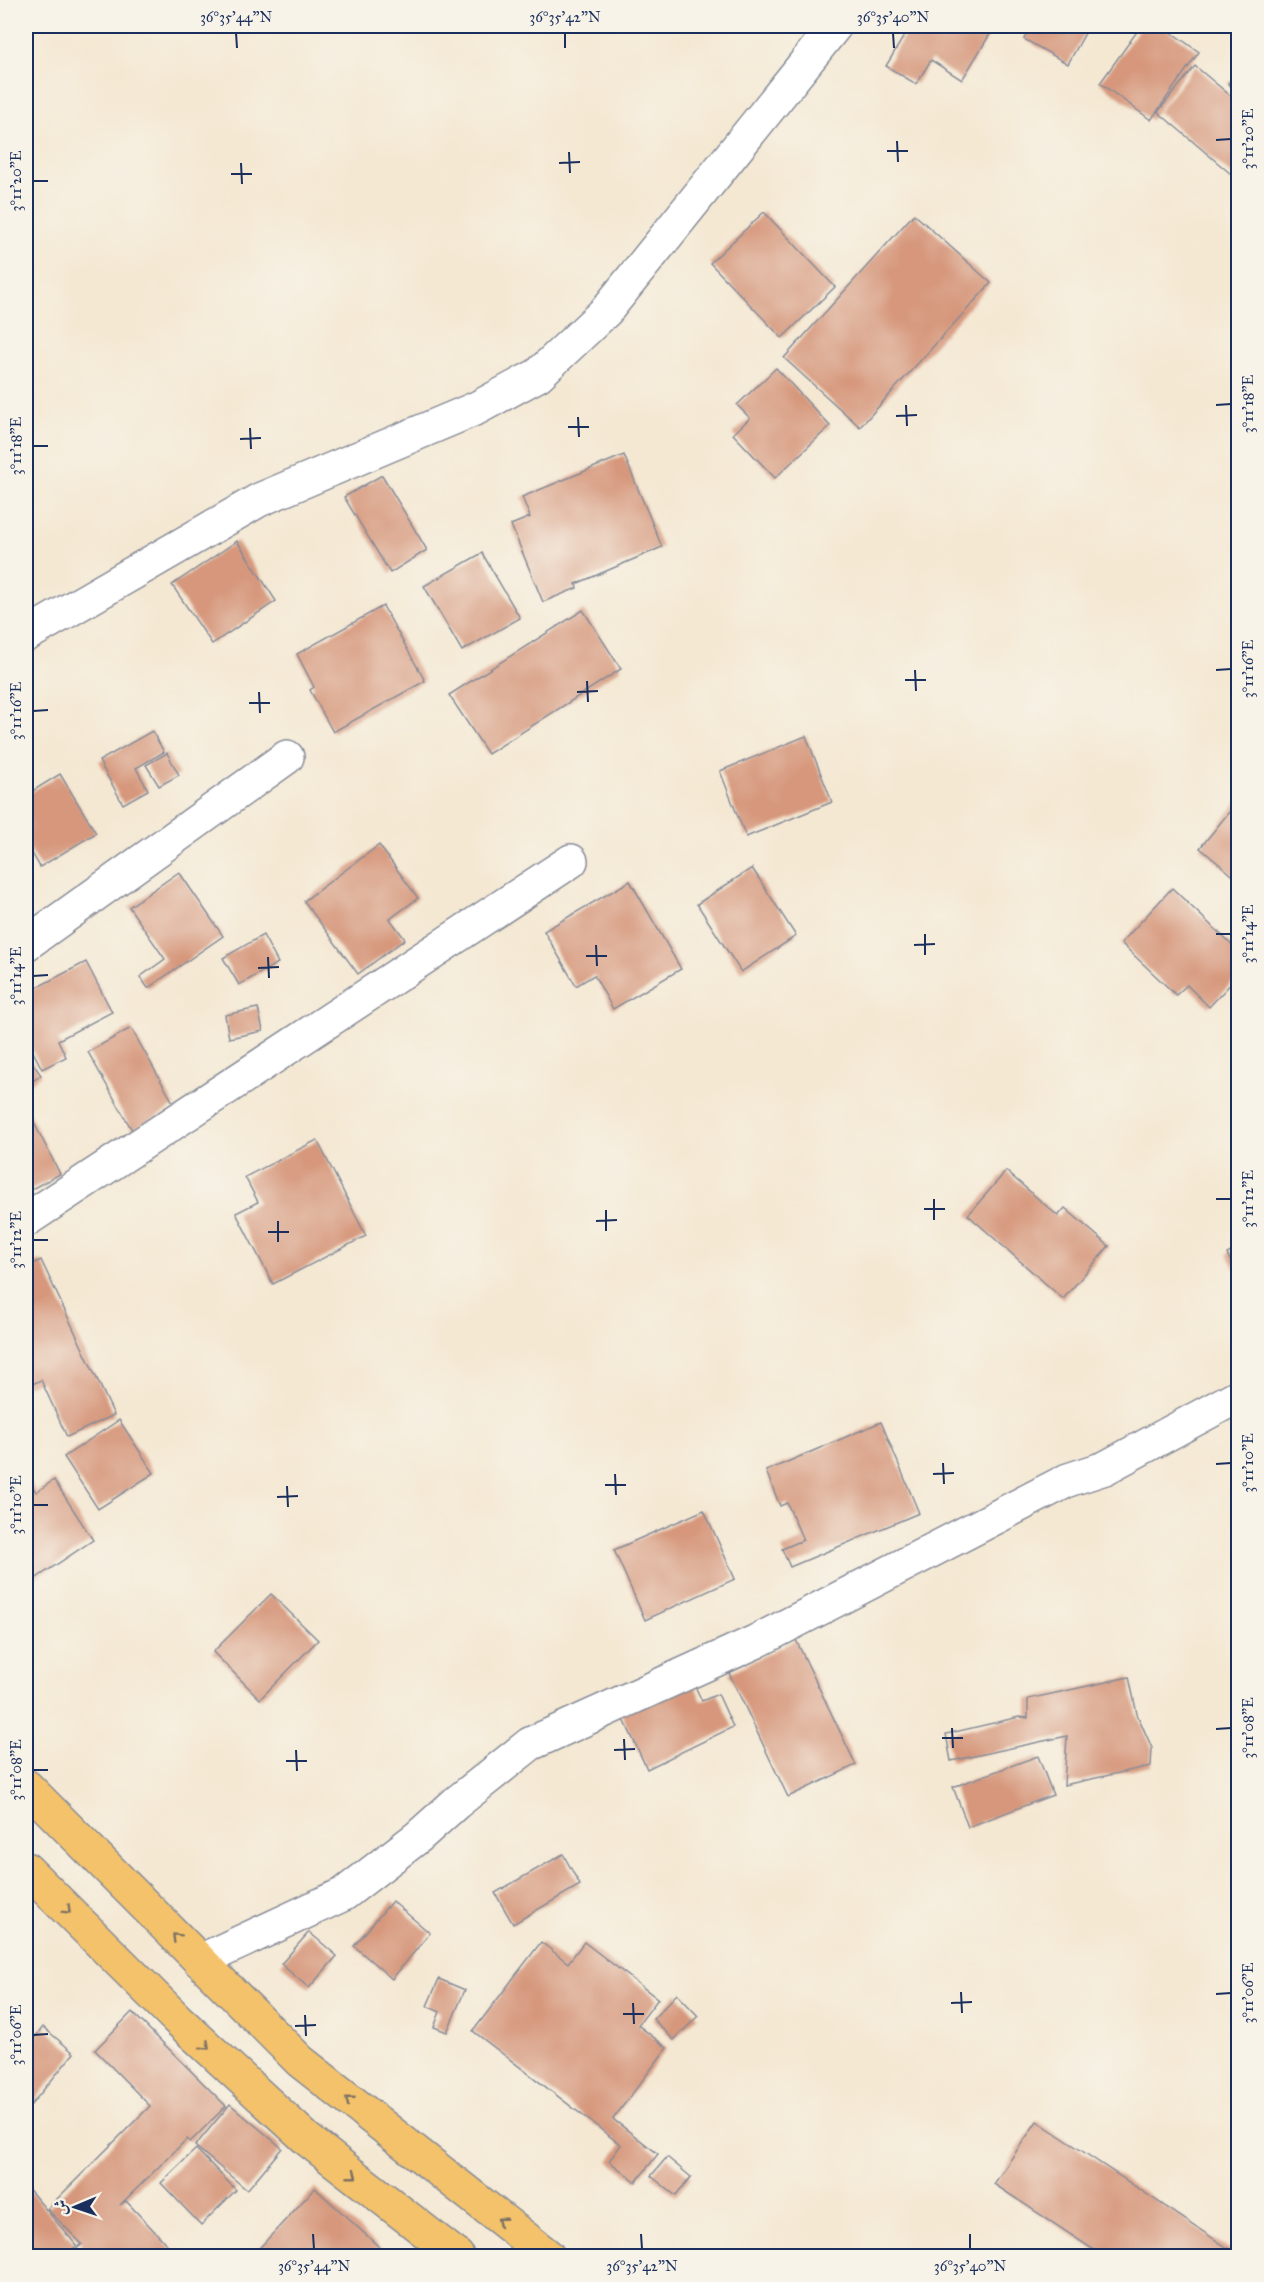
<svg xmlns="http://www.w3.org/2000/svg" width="1264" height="2282" font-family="'IM FELL Great Primer',Amiri,serif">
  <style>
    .building { fill: #d6977b }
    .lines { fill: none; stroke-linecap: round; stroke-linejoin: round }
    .street-casing { stroke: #888c98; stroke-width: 36 }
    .highway-casing { stroke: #888c98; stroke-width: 36 }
    .street { stroke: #fff; stroke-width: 33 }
    .highway { stroke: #f4c26a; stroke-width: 33 }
    .oneway { stroke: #7d7163 }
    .ticks { fill: none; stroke: #1b2f5e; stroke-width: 2 }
    .neatline { fill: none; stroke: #1b2f5e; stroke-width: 2 }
    .ticks-label { font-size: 15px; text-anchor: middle; fill: #1b2f5e }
  </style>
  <rect width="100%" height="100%" fill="#f7f3e8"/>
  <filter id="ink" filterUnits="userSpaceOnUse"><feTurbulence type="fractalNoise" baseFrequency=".0167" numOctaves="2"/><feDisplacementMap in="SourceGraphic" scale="12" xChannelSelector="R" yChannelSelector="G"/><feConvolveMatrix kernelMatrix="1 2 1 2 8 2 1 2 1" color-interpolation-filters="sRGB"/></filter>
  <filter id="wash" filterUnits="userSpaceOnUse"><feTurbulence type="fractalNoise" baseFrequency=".008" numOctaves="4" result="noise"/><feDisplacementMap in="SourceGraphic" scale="24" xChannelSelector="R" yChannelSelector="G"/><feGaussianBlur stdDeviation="1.35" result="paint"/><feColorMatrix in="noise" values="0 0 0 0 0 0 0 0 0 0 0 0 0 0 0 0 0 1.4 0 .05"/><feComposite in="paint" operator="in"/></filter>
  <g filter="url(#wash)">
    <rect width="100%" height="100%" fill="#f4e8d3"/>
    <g id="blocks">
      <g class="building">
        <polygon points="910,26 995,26 962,80 931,60 916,84 886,66"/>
        <polygon points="1031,26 1089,26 1068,64 1024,39"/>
        <polygon points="1141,26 1162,26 1199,52 1151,120 1100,83"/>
        <polygon points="1195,66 1238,102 1238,180 1158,112"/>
        <polygon points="1238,74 1238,94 1228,83"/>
        <polygon points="764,212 835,287 782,338 710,263"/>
        <polygon points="914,214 991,283 860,427 784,358"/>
        <polygon points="776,368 830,426 775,478 733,434 750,418 737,405"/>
        <polygon points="624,455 662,547 576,584 577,588 543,602 511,525 530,517 522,497"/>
        <polygon points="382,475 427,550 390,573 344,497"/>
        <polygon points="237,541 276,601 212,644 172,585"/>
        <polygon points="482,553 520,618 462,651 424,586"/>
        <polygon points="383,606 425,681 333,732 310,690 314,687 297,654"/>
        <polygon points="583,610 621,669 488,754 449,695"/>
        <polygon points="152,731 164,752 136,768 148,790 123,804 99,761"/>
        <polygon points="806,736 832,802 746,837 720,771"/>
        <polygon points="167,753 179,775 159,786 146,765"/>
        <polygon points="60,774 96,833 40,867 26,843 26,795"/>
        <polygon points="1238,801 1238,880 1200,848"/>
        <polygon points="379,845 418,898 390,919 405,939 358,974 304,901"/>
        <polygon points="752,868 796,936 741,972 697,904"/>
        <polygon points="179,872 223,936 148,988 140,977 165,959 129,907"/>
        <polygon points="630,881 681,969 613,1009 594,975 576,986 544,931"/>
        <polygon points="1172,888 1238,951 1238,976 1209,1007 1187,985 1176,995 1121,943"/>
        <polygon points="263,935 278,963 239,985 223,958"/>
        <polygon points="86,962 112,1012 58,1040 66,1057 42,1069 26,1038 26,993"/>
        <polygon points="258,1008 263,1031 229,1038 225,1015"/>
        <polygon points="131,1028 175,1106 132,1130 88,1052"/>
        <polygon points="26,1054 41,1075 26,1086"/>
        <polygon points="26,1107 60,1174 26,1192"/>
        <polygon points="317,1140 366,1236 273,1284 236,1213 258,1202 245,1177"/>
        <polygon points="1006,1171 1058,1216 1065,1208 1109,1246 1063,1299 968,1215"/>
        <polygon points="1238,1248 1238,1276 1227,1254"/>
        <polygon points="41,1260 114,1415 67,1437 41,1380 26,1387 26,1267"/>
        <polygon points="119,1420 154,1473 98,1509 64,1457"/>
        <polygon points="881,1422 919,1513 790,1567 782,1549 803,1540 787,1503 780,1506 766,1471"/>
        <polygon points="28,1480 36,1492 54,1480 93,1540 26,1585"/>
        <polygon points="704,1510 735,1579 645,1620 614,1550"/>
        <polygon points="271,1594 318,1640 260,1699 213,1652"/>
        <polygon points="796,1640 856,1765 788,1797 729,1673"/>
        <polygon points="1129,1677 1137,1714 1152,1748 1151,1766 1064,1785 1067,1736 951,1761 946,1734 1019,1717 1028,1718 1028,1699"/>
        <polygon points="692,1680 702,1701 718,1694 733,1727 647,1769 621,1713"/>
        <polygon points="1038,1756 1053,1795 968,1827 953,1787"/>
        <polygon points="563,1854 580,1885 513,1924 495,1893"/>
        <polygon points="392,1901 430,1933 392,1979 354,1946"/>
        <polygon points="309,1932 337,1956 309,1988 281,1964"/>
        <polygon points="541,1942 568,1963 584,1942 658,1999 638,2025 667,2048 613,2119 658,2154 636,2182 609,2161 621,2145 473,2031"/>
        <polygon points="439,1979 465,1990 447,2032 434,2027 440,2012 427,2006"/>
        <polygon points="677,1994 698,2016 674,2040 653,2019"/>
        <polygon points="132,2012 226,2106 190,2142 187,2139 120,2205 126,2201 175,2253 171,2256 69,2256 82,2244 47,2209 150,2106 95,2050"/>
        <polygon points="43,2027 74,2053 26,2111 26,2049"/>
        <polygon points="230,2104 282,2148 247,2190 195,2146"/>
        <polygon points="1037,2121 1238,2255 1238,2256 1103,2256 994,2184"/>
        <polygon points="196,2149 236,2190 201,2225 161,2183"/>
        <polygon points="667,2157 691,2177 676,2196 651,2176"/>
        <polygon points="26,2186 77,2246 65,2256 38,2256 26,2242"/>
        <polygon points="315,2188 389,2256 252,2256"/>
      </g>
    </g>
  </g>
  <g filter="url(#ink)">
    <use href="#blocks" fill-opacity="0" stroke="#888c98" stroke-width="1.5"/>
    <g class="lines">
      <defs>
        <g id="street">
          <polyline points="26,635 259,500 477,408 538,375 606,311 835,26"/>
          <polyline points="26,944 287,757"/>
          <polyline points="26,1220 571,861"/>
          <polyline points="200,1961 344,1894 418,1837 456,1803 530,1744 755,1642 1068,1480 1105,1468 1238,1396"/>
        </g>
        <g id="highway">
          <polyline points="26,1786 300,2061 548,2256"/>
          <polyline points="26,1869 177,2019 308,2140 457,2256"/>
        </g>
      </defs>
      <use href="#street" class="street-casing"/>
      <use href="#highway" class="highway-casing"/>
      <use href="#street" class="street"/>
      <use href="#highway" class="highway"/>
    </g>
    <defs><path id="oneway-chevron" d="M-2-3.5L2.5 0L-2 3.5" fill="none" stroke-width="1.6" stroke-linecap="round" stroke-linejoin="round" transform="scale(1.5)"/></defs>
    <g class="oneway">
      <use href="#oneway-chevron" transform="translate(67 1910) rotate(45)"/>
      <use href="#oneway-chevron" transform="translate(176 1937) rotate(-135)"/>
      <use href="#oneway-chevron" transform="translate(206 2046) rotate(43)"/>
      <use href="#oneway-chevron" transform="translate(349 2100) rotate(-142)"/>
      <use href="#oneway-chevron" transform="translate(353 2175) rotate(38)"/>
      <use href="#oneway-chevron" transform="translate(501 2221) rotate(-142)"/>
    </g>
  </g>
  <path class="ticks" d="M236,33l1,15M565,33v15M893,33l1,15M1216,140l15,-1M897,141l1,21M887,151h21M569,152l1,21M241,163l1,21M559,163l21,-1M231,174h21M33,181h15M906,405l1,21M1216,405l15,-1M896,416l21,-1M578,417l1,20M568,427h21M250,428l1,21M240,439l21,-1M33,446h15M915,670l1,21M1216,670l15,-1M905,680h21M587,681l1,21M259,692l1,21M577,692l21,-1M249,703h21M33,711l15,-1M925,934v21M1216,934h15M596,945l1,21M914,945l21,-1M586,956h21M268,957l1,21M258,968l21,-1M33,976l15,-1M934,1199v21M1216,1199h15M924,1209h21M606,1210v21M278,1221v21M596,1221l21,-1M268,1232h21M33,1240h15M943,1463l1,21M1216,1464l15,-1M615,1474l1,21M933,1474l21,-1M605,1485h21M287,1486l1,21M277,1497l21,-1M33,1505h15M952,1728l1,20M1216,1729l15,-1M942,1738h21M624,1739l1,21M296,1750l1,21M614,1750l21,-1M286,1761h21M33,1770h15M961,1992l1,21M1216,1994l15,-1M633,2003l1,21M951,2003l21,-1M623,2014h21M305,2015l1,21M295,2026l21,-1M33,2035l15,-1M313,2234l1,15M641,2234l1,15M970,2234v15"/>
  <rect width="1264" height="2282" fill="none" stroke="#f7f3e8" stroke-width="66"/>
  <g transform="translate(75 2207) rotate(268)" stroke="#f7f3e8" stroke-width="4.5" paint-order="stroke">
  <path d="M0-4.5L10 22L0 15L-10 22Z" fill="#1b2f5e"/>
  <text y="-9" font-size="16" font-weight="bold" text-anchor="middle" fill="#1b2f5e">ش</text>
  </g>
  <rect x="33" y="33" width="1198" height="2216" class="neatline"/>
  <g class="ticks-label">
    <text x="236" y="22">36°35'44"N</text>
    <text x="565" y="22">36°35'42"N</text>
    <text x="893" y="22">36°35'40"N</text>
    <text transform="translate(1248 139) rotate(-90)" y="5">3°11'20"E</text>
    <text transform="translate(16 181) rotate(-90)" y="5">3°11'20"E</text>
    <text transform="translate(1248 404) rotate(-90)" y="5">3°11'18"E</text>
    <text transform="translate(16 446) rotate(-90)" y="5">3°11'18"E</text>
    <text transform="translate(1248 669) rotate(-90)" y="5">3°11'16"E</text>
    <text transform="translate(16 711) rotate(-90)" y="5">3°11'16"E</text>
    <text transform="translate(1248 934) rotate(-90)" y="5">3°11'14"E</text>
    <text transform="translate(16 976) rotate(-90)" y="5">3°11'14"E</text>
    <text transform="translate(1248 1199) rotate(-90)" y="5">3°11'12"E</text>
    <text transform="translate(16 1240) rotate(-90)" y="5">3°11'12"E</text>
    <text transform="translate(1248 1463) rotate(-90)" y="5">3°11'10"E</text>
    <text transform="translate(16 1505) rotate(-90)" y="5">3°11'10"E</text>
    <text transform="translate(1248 1728) rotate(-90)" y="5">3°11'08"E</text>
    <text transform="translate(16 1770) rotate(-90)" y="5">3°11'08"E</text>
    <text transform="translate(1248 1993) rotate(-90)" y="5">3°11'06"E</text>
    <text transform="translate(16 2035) rotate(-90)" y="5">3°11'06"E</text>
    <text x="314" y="2271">36°35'44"N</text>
    <text x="642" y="2271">36°35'42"N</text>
    <text x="970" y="2271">36°35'40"N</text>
  </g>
</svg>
